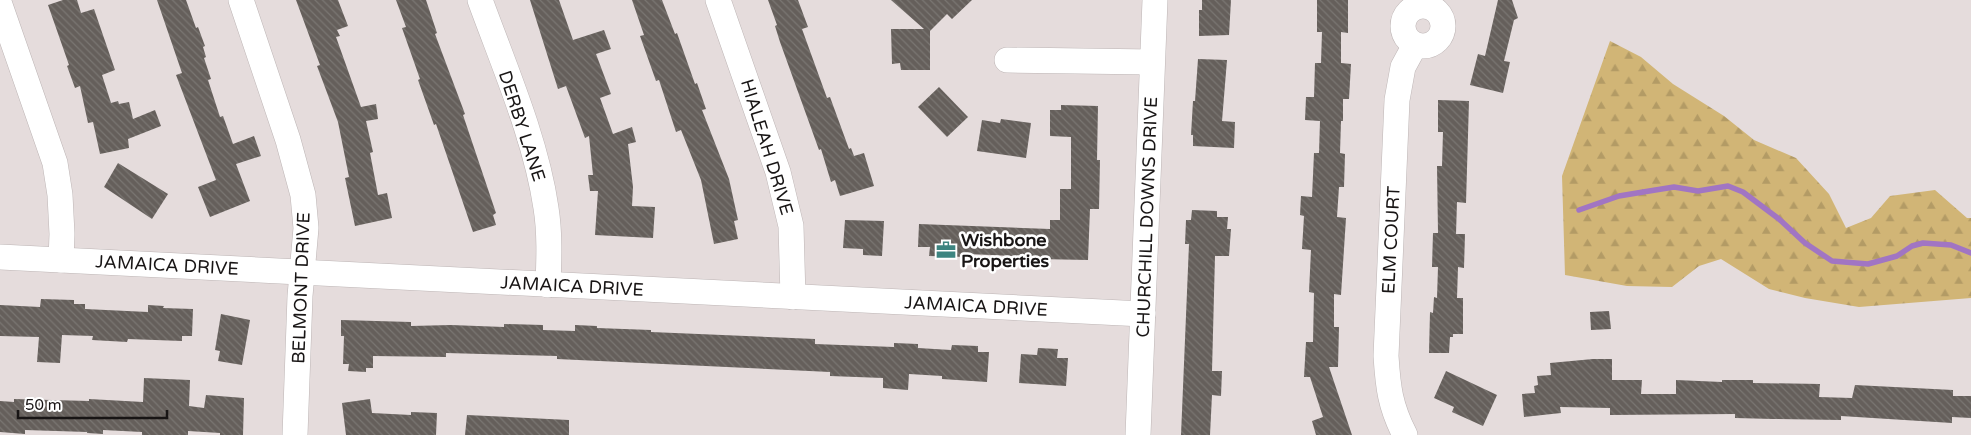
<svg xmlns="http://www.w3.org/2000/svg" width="1971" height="435" font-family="'Varela Round',sans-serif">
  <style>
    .forest { fill: url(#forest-firs) }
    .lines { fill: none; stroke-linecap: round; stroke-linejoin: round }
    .stream { stroke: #a175c3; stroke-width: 5.5 }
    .building { fill: url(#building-back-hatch) }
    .minor-casing { stroke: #bdb5b5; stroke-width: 26 }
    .minor { stroke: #fff; stroke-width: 25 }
    .labels { text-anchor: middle; stroke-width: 5; stroke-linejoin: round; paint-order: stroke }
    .street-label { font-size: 18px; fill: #181515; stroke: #fff }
    .poi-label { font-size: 18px; font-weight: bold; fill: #181515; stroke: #fff; text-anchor: start }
  </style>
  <defs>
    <pattern id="forest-firs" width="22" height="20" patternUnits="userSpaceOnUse" patternTransform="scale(1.25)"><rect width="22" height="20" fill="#d1b576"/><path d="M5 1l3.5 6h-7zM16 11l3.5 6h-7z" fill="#b39b65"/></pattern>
    <pattern id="building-back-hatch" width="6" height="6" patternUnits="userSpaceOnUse" patternTransform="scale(1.25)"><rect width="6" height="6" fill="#655f5b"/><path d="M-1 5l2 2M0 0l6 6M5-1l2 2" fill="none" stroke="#7a7672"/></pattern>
  </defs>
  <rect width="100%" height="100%" fill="#e5dcdc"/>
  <polygon class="forest" points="1610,41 1641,57 1673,84 1724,116 1754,140 1796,158 1829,194 1846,228 1871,218 1890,196 1935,190 1967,218 1971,218 1971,298 1859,307 1805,298 1769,289 1721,259 1699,266 1672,287 1627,286 1565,275 1562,176"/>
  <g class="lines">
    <polyline class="stream" points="1579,210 1619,196 1643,192 1674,187 1698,191 1728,186 1743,192 1779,219 1805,243 1832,261 1868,264 1897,256 1912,246 1923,243 1951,245 1971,253"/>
  </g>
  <g class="building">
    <polygon points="63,0 77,0 81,13 94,9 115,70 102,75 111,103 118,101 119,104 129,102 133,119 155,110 161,126 128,139 129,148 100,154 93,122 88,123 80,86 75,88 67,66 69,65 48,5"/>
    <polygon points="157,0 186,0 196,28 198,27 205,46 203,47 206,57 204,58 211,79 208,80 220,117 223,116 233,144 254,136 261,156 236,164 250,201 210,217 198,187 216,180 176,75 182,73"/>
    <polygon points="296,0 338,0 348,26 337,30 340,36 336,37 361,107 376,104 378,119 366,121 373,152 370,153 378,195 387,193 392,218 355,226 345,178 349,177 338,122 317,66 320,65"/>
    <polygon points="396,0 426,0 437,33 435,34 465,114 463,115 496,213 493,215 496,225 473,232 436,124 434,125 418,80 420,79 402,28 406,27"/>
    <polygon points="530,0 559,0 573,40 604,30 611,49 596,54 611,94 600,98 613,134 632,127 636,142 628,144 633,187 632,206 655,207 653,238 595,235 598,191 590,191 588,175 593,175 589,136 585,138 566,86 558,89"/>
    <polygon points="632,0 662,0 675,34 677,33 695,84 697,83 706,109 702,110 729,179 738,220 734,221 738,239 714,244 701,180 681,130 676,132 659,80 656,81 640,36 644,35"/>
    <polygon points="768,0 798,0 808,27 802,29 827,98 830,97 849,149 851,148 854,156 864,153 874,186 840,196 835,180 831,182 821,149 819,150 780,42 775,26 777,25"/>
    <polygon points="891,0 972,0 952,19 947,14 930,31 930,70 901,70 900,63 892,64 891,29 924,29"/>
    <polygon points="1202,0 1231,0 1229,35 1199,36 1199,10 1202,10"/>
    <polygon points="1317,0 1348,0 1348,33 1341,32 1341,63 1351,64 1349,99 1343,99 1343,121 1341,121 1340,153 1345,154 1344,187 1339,187 1337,217 1346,218 1341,295 1334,294 1334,327 1339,327 1338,367 1329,367 1352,435 1316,435 1312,421 1323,417 1310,377 1304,377 1306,342 1313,342 1314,293 1309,292 1311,250 1302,249 1304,216 1300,215 1301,196 1312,197 1314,153 1319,153 1320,121 1305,120 1306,97 1314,97 1315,63 1321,63 1322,32 1317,32"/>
    <polygon points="1498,0 1512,0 1518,18 1514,20 1504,61 1510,62 1503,93 1470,85 1478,54 1485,56"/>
    <polygon points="1198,59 1227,60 1222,121 1235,122 1234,148 1193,146 1193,135 1191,135 1193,101 1195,101"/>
    <polygon points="939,87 968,117 947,137 918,107"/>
    <polygon points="1438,100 1469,101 1466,203 1457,202 1456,234 1465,234 1464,268 1458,267 1457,298 1463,298 1463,334 1453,334 1453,337 1450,337 1449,353 1429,353 1430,312 1433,313 1434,297 1437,298 1438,267 1432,267 1433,233 1438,233 1437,166 1442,166 1443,132 1438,132"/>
    <polygon points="1061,105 1098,106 1097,160 1100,160 1099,209 1090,209 1088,260 1038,259 1038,257 968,254 968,257 929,256 930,247 918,247 919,224 1050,229 1050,220 1060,220 1060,189 1071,189 1071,137 1050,136 1050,110 1061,110"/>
    <polygon points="1001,119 1031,123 1026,158 977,151 982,120 1000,123"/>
    <polygon points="118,163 168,194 152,219 104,187"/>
    <polygon points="1192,210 1217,211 1217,217 1228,217 1227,229 1231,229 1229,256 1215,256 1212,371 1222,371 1221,396 1212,395 1210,435 1181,435 1189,244 1185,244 1186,220 1191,220"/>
    <polygon points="845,220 884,221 882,256 863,255 863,249 843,248"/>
    <polygon points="41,299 74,300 74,304 85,304 85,309 148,312 148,305 164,306 163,308 193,309 192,336 182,336 182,341 128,339 127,342 92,340 93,336 62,335 60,363 37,362 39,337 0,336 0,305 40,307"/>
    <polygon points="1609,311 1611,329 1591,330 1590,312"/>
    <polygon points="221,314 250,320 242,365 218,361 220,351 215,350"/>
    <polygon points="341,320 411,322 411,326 451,325 504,327 504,324 543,325 543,330 575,331 575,325 597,326 597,328 651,330 651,332 815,339 815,344 894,347 894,343 918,344 918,348 951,350 952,345 978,346 978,352 989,352 987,382 942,379 942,376 909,374 908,390 883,388 883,378 830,376 830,372 557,359 557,356 446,353 446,357 373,356 373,368 366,368 366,372 348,371 349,364 343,364 344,336 341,336"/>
    <polygon points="1038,348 1058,349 1057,358 1068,358 1066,386 1019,383 1021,354 1037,355"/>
    <polygon points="1593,359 1612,359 1612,380 1642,380 1641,394 1676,394 1676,380 1722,382 1722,380 1753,380 1753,383 1820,384 1819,397 1852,398 1855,385 1953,390 1953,396 1971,396 1971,418 1952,417 1952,423 1841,416 1841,420 1773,419 1735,418 1735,414 1610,415 1610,408 1560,407 1561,413 1524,417 1522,394 1535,393 1534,386 1538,385 1537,376 1551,375 1550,363"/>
    <polygon points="1446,371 1497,395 1483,426 1452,412 1454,407 1434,398"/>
    <polygon points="144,378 190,380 189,406 204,408 206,395 244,398 243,435 220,435 220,433 188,431 188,435 142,435 142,432 103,430 103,434 87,433 87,432 25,430 25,434 0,432 0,401 14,402 14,399 89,401 89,399 143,402"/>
    <polygon points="370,399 372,413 411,415 411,412 437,413 436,435 346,435 342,403"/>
    <polygon points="467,415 569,420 569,435 465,435"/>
  </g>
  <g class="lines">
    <defs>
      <g id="minor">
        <polyline points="241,0 288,140 303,195 306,228 300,296 295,435"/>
        <path d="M480,0c24,66 56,139 66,208 4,25 3,51 2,77"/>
        <polyline points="718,0 778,172 791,226 793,297"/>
        <polyline points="0,5 55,163 60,195 62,234 61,260"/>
        <circle cx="1423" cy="26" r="20"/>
        <polyline points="1007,60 1152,62"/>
        <polyline points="0,257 1143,314"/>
        <polyline points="1138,435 1155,0"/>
        <path d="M1405,435c-15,-29 -17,-48 -19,-79l11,-256 6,-33 12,-22"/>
      </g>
    </defs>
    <use href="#minor" class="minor-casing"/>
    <use href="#minor" class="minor"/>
  </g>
  <defs>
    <symbol id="office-bare" viewBox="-9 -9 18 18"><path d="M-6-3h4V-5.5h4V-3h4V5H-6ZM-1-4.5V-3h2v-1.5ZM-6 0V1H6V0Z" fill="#3d8480" stroke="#fff" stroke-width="2.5" paint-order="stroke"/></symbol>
  </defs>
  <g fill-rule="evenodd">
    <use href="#office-bare" x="932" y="236" width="28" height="28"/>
  </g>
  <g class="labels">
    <g class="street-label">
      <text transform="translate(522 126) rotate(72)" y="6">DERBY LANE</text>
      <text transform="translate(767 147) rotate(73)" y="6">HIALEAH DRIVE</text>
      <text transform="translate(1147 217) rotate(-88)" y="6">CHURCHILL DOWNS DRIVE</text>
      <text transform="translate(1391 240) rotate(-87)" y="6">ELM COURT</text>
      <text transform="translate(167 265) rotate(3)" y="6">JAMAICA DRIVE</text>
      <text transform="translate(572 286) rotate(3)" y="6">JAMAICA DRIVE</text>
      <text transform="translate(301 288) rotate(-88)" y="6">BELMONT DRIVE</text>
      <text transform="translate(976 306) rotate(3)" y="6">JAMAICA DRIVE</text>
    </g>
    <g class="poi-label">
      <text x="961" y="246">Wishbone<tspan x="961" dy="21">Properties</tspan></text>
    </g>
  </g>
  <path d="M18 410v8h149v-8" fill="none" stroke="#181515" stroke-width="2.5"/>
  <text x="25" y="410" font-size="15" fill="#181515" stroke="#ffffff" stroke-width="4" paint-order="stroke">50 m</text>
</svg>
